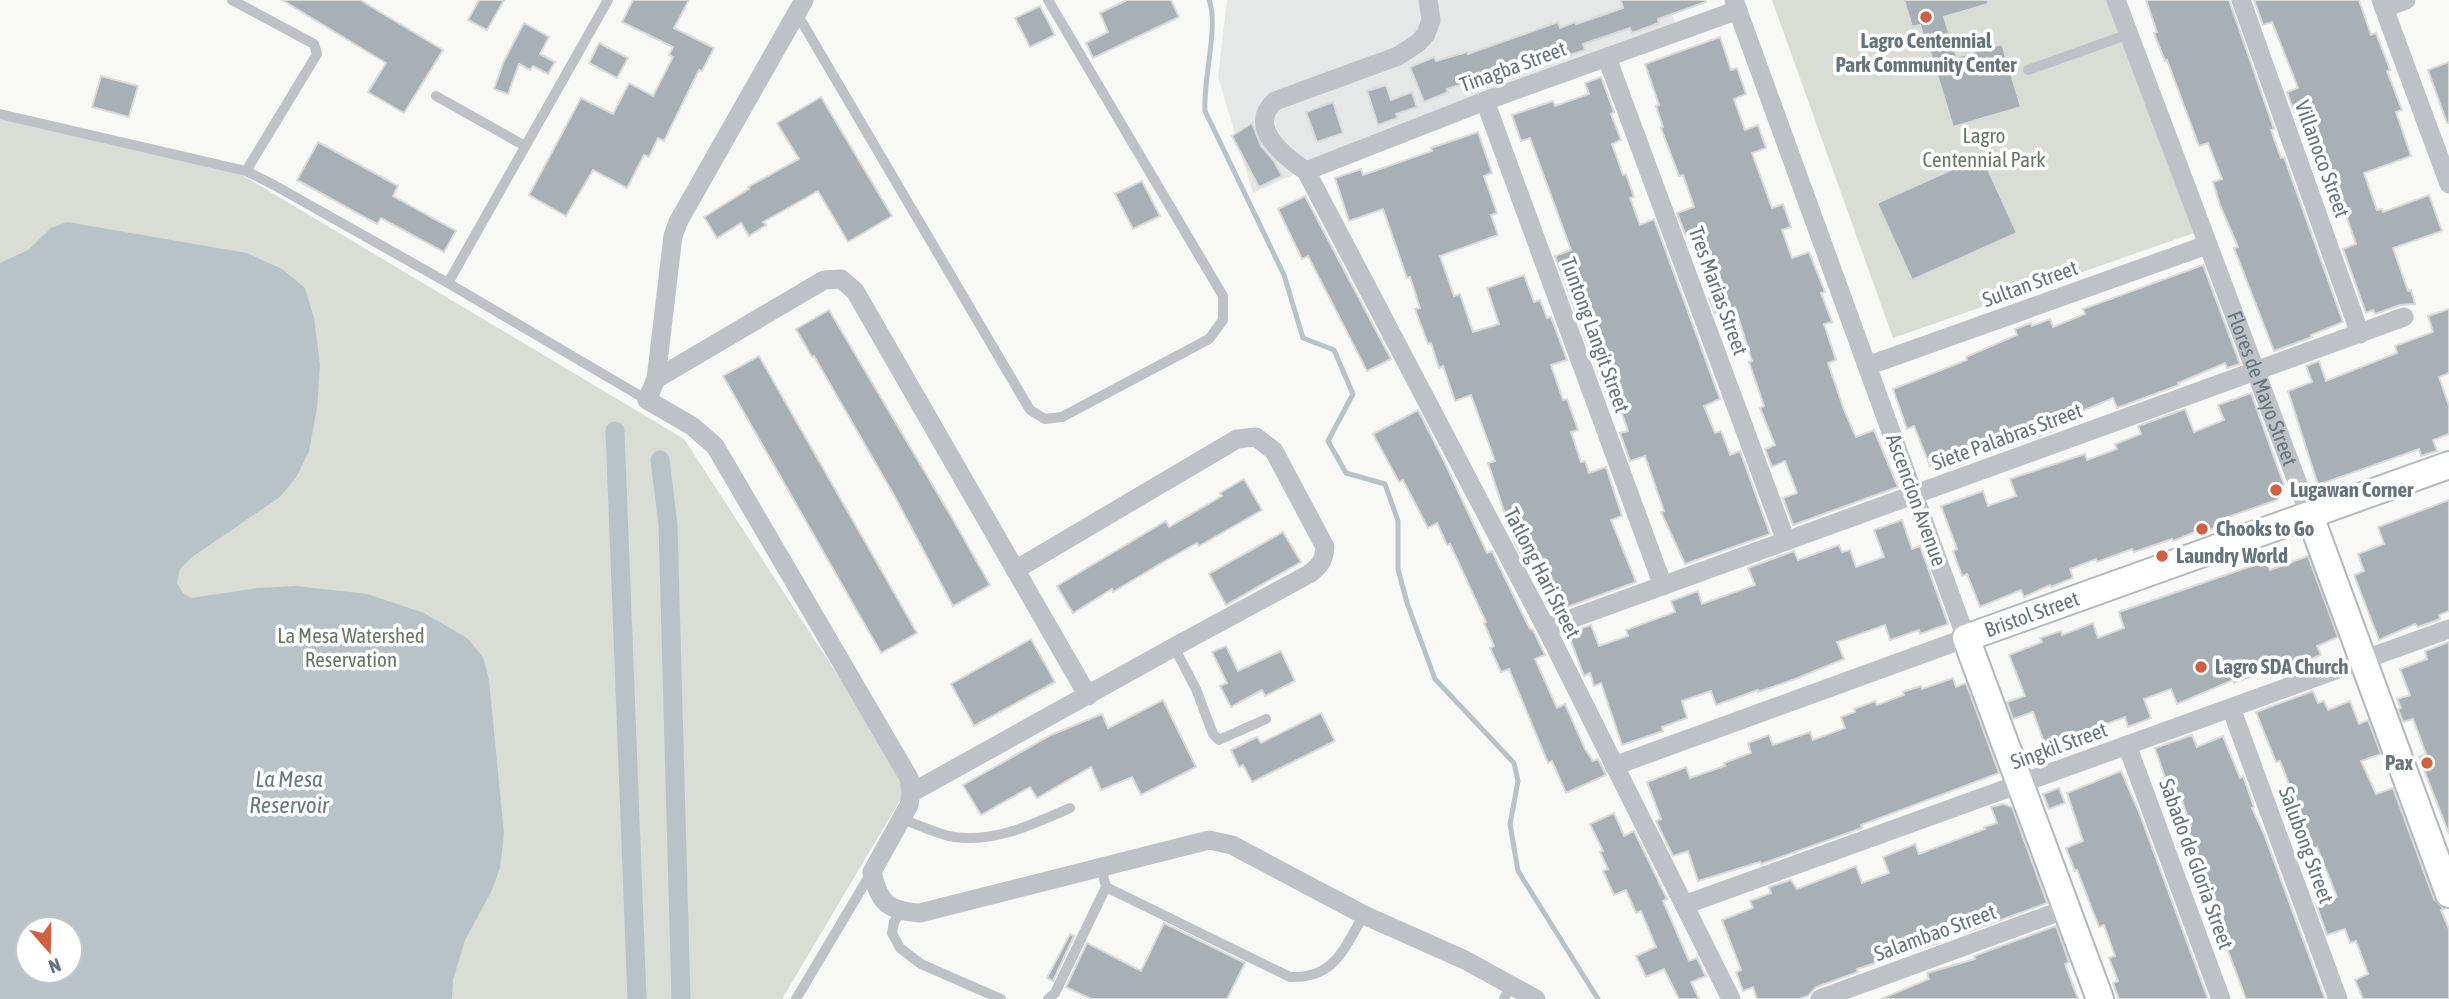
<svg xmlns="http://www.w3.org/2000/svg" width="2449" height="999" font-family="'Asap Condensed',sans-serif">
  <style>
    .built { fill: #e6e7e7 }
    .green { fill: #d9ddd6; fill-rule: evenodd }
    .water { fill: #b9c3c7; fill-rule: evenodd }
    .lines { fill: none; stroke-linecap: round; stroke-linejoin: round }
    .stream { stroke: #b9c3c7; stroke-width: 5 }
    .canal { stroke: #b9c3c7; stroke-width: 19 }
    .building { fill: #a8afb5; stroke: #dadad9; stroke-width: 2 }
    .secondary-casing { stroke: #b3b8bc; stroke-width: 30 }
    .lane { stroke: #bec2c6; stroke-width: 10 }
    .street { stroke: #bec2c6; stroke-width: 19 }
    .secondary { stroke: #fff; stroke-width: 26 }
    .poi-dot { fill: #cf6140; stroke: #fff; stroke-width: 2.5 }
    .labels { text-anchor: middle; stroke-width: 7; stroke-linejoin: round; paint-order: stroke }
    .poi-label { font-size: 21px; font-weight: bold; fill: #66747e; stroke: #fff; text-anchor: start }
    .street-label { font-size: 21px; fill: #66747e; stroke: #fff }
    .park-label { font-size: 21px; fill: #687765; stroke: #fff }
    .water-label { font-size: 23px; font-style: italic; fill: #67787f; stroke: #fff }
  </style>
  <rect width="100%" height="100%" fill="#f8f8f7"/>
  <polygon class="built" points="1227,0 1667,0 1675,23 1434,111 1253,193 1218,77"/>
  <g class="green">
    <polygon points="1772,0 2107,0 2194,233 1893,338"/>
    <path d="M0,118l237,54 447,267 225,346 -127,214h-782zM28,929h42v42h-42z"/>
  </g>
  <path class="water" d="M67,222l180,31 35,16 23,19 9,30 6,47 -3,43 -8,43 -12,25 -17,21 -88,60 -12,12 -3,14 6,10 8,5 66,-10 39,-2 71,8 57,19 43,25 16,19 6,23 15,154 -4,34 -9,24 -26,48 -12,40 -1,19h-452v-736l28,-13 23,-22zM28,929h42v42h-42z"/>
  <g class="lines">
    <path class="stream" d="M1209,0c10,25 -6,79 -4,111l79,164 19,63 31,12 19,44 -25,47 18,32 39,11 13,37v48l9,34 28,76 79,84 4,18 -8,43 8,47 80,128"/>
    <g class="canal">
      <polyline points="615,431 637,999"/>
      <polyline points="660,460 668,525 681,999"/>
    </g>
  </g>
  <g class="building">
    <polygon points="282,0 360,0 443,50 404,113 368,92 386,63"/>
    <polygon points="479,0 504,0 487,30 468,20"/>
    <polygon points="633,0 689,0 674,28 714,48 702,71 699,70 664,141 658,138 649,157 644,155 627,188 593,170 566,216 529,195 581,98 613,114 629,83 653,96 673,57 669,55 673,47 622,22"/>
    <polygon points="1127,0 1171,0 1179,17 1093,58 1086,43 1108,32 1100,13"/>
    <polygon points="1621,0 1705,0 1706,2 1658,19 1659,23 1632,33 1630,28 1583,44 1585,50 1531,68 1531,65 1491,79 1490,76 1447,89 1448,92 1424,102 1410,67 1434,57 1436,61 1467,52 1468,54 1558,22 1560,28 1575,22 1576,24 1623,8"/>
    <polygon points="1904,0 1988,0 1988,4 1944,17 1957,57 2002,44 2021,107 1953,127 1930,51 1928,51 1920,25 1912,27"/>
    <polygon points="2146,0 2229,0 2274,129 2271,130 2281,158 2284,157 2343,322 2311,335 2312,337 2274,351 2234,248 2238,247 2220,205 2213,182 2222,179 2208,143 2199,146 2167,60 2165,61 2154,33 2157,32"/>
    <polygon points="2254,0 2359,0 2371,35 2376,33 2390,70 2387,71 2402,110 2396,112 2411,156 2364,173 2377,210 2382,209 2383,212 2429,195 2442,231 2393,248 2408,291 2411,290 2415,304 2400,305 2375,314 2373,310 2366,313 2343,249 2356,244 2342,204 2338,205 2329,179 2332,178 2304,108 2294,112 2287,92 2298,88 2272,22 2263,25"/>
    <polygon points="1040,6 1055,35 1030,47 1015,18"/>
    <polygon points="524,23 549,37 540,54 555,62 548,74 533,66 530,70 519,64 508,94 494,89 504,61"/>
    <polygon points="1720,37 1731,70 1737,68 1746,94 1734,99 1745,130 1758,125 1766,148 1752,153 1772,208 1783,204 1791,227 1782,230 1792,258 1809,252 1825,292 1821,293 1832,322 1824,324 1836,360 1828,363 1844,410 1856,437 1874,430 1898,487 1793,525 1783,498 1797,493 1785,461 1772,467 1765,449 1775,445 1760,408 1764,406 1749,362 1752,361 1735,307 1715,314 1709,298 1725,292 1714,258 1704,261 1694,234 1686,236 1677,213 1694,207 1683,175 1679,176 1661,128 1663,127 1656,106 1659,105 1645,64"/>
    <polygon points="599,43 628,58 617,78 589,63"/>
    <polygon points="2449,62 2449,123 2447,123 2428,70"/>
    <polygon points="101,76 138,86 129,117 92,107"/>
    <polygon points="1601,77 1614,112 1611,114 1621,140 1612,144 1623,175 1626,174 1634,197 1630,198 1640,225 1654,219 1720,399 1704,406 1715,433 1721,431 1730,455 1740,451 1770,534 1685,564 1661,512 1664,511 1645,456 1630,461 1620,433 1628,431 1615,393 1607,396 1555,256 1571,250 1530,138 1521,141 1512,115 1553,101 1555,106 1589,94 1585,83"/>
    <polygon points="1386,85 1391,100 1412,92 1417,107 1396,114 1398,118 1378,125 1367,91"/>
    <polygon points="821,97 892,216 848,242 818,191 763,222 766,225 749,236 741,223 717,238 704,217 749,189 748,187 799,159 777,123"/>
    <polygon points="1333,102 1343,133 1317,142 1306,112"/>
    <polygon points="1252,123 1261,146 1274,161 1282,176 1259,187 1232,136"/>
    <polygon points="1478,132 1492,173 1484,176 1497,213 1491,215 1498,235 1440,256 1454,296 1460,294 1473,332 1499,324 1487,288 1524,275 1534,302 1540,300 1547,318 1551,317 1567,360 1551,365 1563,400 1567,399 1578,430 1571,432 1581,462 1585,461 1589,473 1606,467 1622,516 1611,520 1636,582 1559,610 1558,607 1553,609 1540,575 1536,576 1527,550 1520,553 1514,541 1488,463 1495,461 1471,395 1455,401 1443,366 1439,368 1431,343 1428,344 1415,309 1420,308 1410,277 1407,278 1383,209 1349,221 1335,178 1361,169 1363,175 1432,151 1431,148"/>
    <polygon points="318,142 398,186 393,196 456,231 444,252 381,218 377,224 297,180"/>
    <polygon points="1982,156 2017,233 1912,280 1877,203"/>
    <polygon points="1142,181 1160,216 1133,229 1115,194"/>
    <polygon points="1305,196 1391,359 1367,371 1308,256 1302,259 1278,209"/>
    <polygon points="2203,265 2240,364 2227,368 2225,363 2178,383 2179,385 2117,408 2113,398 2055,422 2058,429 2000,450 1996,439 1965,450 1970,461 1949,469 1945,460 1930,466 1914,426 1907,429 1893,389 1967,360 1966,357 2017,335 2015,329 2031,323 2032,326 2050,319 2053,327 2085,314 2083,309"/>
    <polygon points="2449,309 2449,373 2439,377 2449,406 2449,434 2433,440 2437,451 2421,456 2419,449 2318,485 2288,391 2312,382 2306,366 2319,361 2326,381 2397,353 2395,346 2433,332 2428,316"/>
    <polygon points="829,310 952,518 990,585 953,606 895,497 814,356 812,357 796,329"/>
    <polygon points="759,356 917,633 881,653 723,376"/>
    <polygon points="2251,393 2284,485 2277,500 2219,520 2221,525 2199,535 2197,531 2173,541 2172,539 2134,552 2132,549 2097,562 2096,559 2070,569 2073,578 2051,587 2050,585 2024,597 2021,590 1980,607 1967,574 1962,576 1953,551 1957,549 1941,506 1983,491 1988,506 2016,496 2010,479 2085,454 2087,460 2117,449 2115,444 2141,434 2138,426 2185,409 2194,432 2224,420 2218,405"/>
    <polygon points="1418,410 1443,459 1487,553 1492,551 1519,607 1530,629 1533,630 1545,655 1535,659 1557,708 1565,704 1585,749 1593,761 1598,759 1606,775 1566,793 1552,761 1548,763 1509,669 1501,672 1490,648 1494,646 1484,623 1486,622 1450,544 1447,545 1437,523 1428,528 1403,480 1399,482 1373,434"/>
    <polygon points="1244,479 1262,510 1199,546 1197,543 1158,565 1113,592 1112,589 1073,613 1057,586 1166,521 1169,527 1222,496 1220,493"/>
    <polygon points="2449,500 2449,611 2439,615 2440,619 2418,627 2415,624 2379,640 2354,575 2364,571 2358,554 2384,544 2378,527"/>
    <polygon points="1902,520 1912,549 1920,546 1948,624 1920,634 1919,630 1890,640 1885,625 1837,642 1844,659 1795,679 1758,692 1758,690 1716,705 1711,691 1682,701 1687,718 1662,727 1663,731 1622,745 1601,683 1594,686 1590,673 1584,676 1568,633 1591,625 1599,646 1628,636 1626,630 1675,612 1671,601 1698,591 1702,604 1755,585 1748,568 1794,551 1798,560 1839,545 1842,552 1850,550 1856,567 1884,557 1874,530"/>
    <polygon points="1283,532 1301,562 1226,605 1209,574"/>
    <polygon points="2308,556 2338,637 2317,646 2321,655 2272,674 2270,669 2234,683 2233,680 2177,704 2171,689 2144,699 2151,718 2128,727 2125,717 2098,727 2100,731 2065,744 2068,753 2053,758 2047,741 2044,742 2033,712 2013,719 2007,702 2025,696 2009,655 2042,642 2040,638 2061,631 2062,635 2093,623 2098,638 2124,628 2119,612 2266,561 2270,570"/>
    <polygon points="1031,639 1055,682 974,726 951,684"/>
    <polygon points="2449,642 2449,834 2419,757 2426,754 2413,719 2403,722 2398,709 2401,708 2397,699 2410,695 2400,669 2427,659 2425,651"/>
    <polygon points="1226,646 1238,671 1281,651 1295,681 1265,696 1262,690 1231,707 1220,686 1227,683 1212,652"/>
    <polygon points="1953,678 1956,687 1966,683 1999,773 1861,825 1862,828 1761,864 1760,862 1698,881 1688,851 1673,856 1656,821 1661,819 1647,782 1686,767 1690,778 1725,766 1724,763 1751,753 1748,743 1769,735 1773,745 1810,732 1813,740 1845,728 1841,717 1855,712 1854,709 1875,701 1877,705 1904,695 1903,692 1921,686 1922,689"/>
    <polygon points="2313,691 2318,703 2324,701 2328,710 2350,701 2359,724 2368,720 2381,754 2361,761 2376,794 2393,788 2434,899 2444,909 2441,910 2449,929 2449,999 2363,999 2355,980 2368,974 2356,941 2350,943 2345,929 2327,935 2316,904 2337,897 2317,847 2309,850 2295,813 2298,812 2293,795 2280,761 2276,762 2256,712"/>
    <polygon points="1163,700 1196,767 1141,795 1132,777 1101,790 1091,767 1037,798 1030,787 981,815 963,785 1051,735 1102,714 1108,728"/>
    <polygon points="1321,713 1335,741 1252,782 1243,765 1239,767 1231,750 1257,737 1261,743"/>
    <polygon points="2192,735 2197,747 2223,736 2240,778 2243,776 2254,807 2252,808 2264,834 2325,999 2246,999 2212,908 2215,907 2204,880 2201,881 2182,829 2191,826 2180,795 2172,798 2155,748"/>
    <polygon points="2121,771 2139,812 2208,999 2119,999 2113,983 2118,981 2109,958 2115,956 2104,925 2099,927 2077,870 2075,871 2066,848 2083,841 2067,793"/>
    <polygon points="2059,788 2065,803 2049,809 2043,794"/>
    <polygon points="2003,804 2012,807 2047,903 1965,933 1961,921 1934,931 1939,943 1857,969 1858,972 1816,987 1808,996 1799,999 1757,999 1753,987 1743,991 1736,972 1741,970 1722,920 1753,908 1750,901 1771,893 1769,887 1791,880 1797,889 1856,866 1862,883 1889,873 1883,857 1915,844 1919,854 1985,829 1984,827 1997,823 1991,807"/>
    <polygon points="1614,813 1624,836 1634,831 1667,899 1663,901 1689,961 1697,958 1704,973 1706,976 1691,982 1699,999 1679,999 1664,969 1646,977 1636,956 1656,947 1641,911 1636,913 1626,890 1614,895 1603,871 1608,869 1600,852 1603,851 1590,824"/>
    <polygon points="1164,923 1245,963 1227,999 1091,999 1066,987 1087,943 1141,971"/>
    <polygon points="2056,926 2069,962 2065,964 2078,999 1881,999 1929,979 1927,973 1975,959 1974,956"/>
    <polygon points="1070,934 1074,936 1053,981 1047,978"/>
  </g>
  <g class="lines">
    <defs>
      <g id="secondary">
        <polyline points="2310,516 2449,894"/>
        <path id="s2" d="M2100,999l-134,-361 483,-173"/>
      </g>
    </defs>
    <use href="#secondary" class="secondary-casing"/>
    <g class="lane">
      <polyline points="232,0 314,44 317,54 246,171"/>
      <polyline points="796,12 1030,410 1045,419 1062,417 1209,339 1223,320 1223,296 1048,0"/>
      <polyline points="2028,70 2129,34"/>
      <polyline points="436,96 525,146"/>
      <polyline points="0,114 246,171 274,185 448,283 647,400"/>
      <polyline points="448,283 608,0"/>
      <polyline points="1174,647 1196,689 1213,734 1219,740 1266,719"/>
      <path d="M901,819c17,5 35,15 53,18 41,6 79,-13 116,-29"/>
      <path d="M1106,887l184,90c46,1 53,-28 74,-62"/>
      <polyline points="901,912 894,922 892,933 900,948 921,964 1001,999"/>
      <polyline points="796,999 871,873"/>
      <polyline points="1048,999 1055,993 1106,887 1101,867"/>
      <polyline points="1504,999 1511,985"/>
    </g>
    <g class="street">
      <path d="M804,0l-126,222 -5,14 -17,143 -9,21 45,26 23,20 194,332 2,15 -2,12 -37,67c7,31 16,39 48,41l289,-73 23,5 132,70 101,45 71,39"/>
      <path d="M1428,0l3,20 -5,14 -8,9 -20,13 -123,45c-29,26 9,55 31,70l240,457 185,371"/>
      <path id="s1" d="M2116,0l194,516"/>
      <polyline points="2241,0 2360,334"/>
      <polyline points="2381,0 2449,184"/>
      <polyline points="2384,8 2406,0"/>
      <polyline points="1607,58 1786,541"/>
      <polyline points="1485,101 1663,586"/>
      <polyline points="1306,171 1485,101 1738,10"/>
      <polyline points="1867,366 2207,245"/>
      <polyline points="656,379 824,280 841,279 855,291 1088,696"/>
      <polyline points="1546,628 2404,317"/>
      <polyline points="2231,708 2338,999"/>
      <polyline points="2127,745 2221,999"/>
      <polyline points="1614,766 1966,638 1734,0"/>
      <path d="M911,793l263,-146 135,-73c11,-8 15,-13 16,-27l-51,-96 -18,-14 -19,2 -222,131"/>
      <polyline points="1684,905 2449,629"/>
      <polyline points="1820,999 2066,909"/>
    </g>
    <use href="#secondary" class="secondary"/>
  </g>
  <g class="poi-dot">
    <circle cx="1926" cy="17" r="7"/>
    <circle cx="2276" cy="490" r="7"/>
    <circle cx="2202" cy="529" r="7"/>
    <circle cx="2162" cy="556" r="7"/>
    <circle cx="2201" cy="667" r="7"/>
    <circle cx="2427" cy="763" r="7"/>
  </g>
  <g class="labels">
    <g class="poi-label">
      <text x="1926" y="48" text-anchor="middle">Lagro Centennial<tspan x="1926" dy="24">Park Community Center</tspan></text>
      <text x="2290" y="497">Lugawan Corner</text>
      <text x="2216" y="536">Chooks to Go</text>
      <text x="2176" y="563">Laundry World</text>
      <text x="2215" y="674">Lagro SDA Church</text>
      <text x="2413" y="770" text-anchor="end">Pax</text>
    </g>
    <g class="street-label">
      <text transform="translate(1513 67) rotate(-20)" y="7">Tinagba Street</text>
      <text transform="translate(2322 159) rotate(70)" y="7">Villanoco Street</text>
      <text transform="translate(2030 284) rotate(-20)" y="7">Sultan Street</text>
      <text transform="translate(1718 291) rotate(70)" y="7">Tres Marias Street</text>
      <text transform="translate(1595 335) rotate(70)" y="7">Tuntong Langit Street</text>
      <text dy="7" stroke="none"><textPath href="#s1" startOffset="415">Flores de Mayo Street</textPath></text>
      <text transform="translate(2007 437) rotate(-20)" y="7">Siete Palabras Street</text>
      <text transform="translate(1916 500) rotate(70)" y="7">Ascencion Avenue</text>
      <text transform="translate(1542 573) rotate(63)" y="7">Tatlong Hari Street</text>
      <text dy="7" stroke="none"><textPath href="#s2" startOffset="455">Bristol Street</textPath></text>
      <text transform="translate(2059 746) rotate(-20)" y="7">Singkil Street</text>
      <text transform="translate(2306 845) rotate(70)" y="7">Salubong Street</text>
      <text transform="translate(2196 864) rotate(70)" y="7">Sabado de Gloria Street</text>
      <text transform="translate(1935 933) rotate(-20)" y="7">Salambao Street</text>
    </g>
    <g class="park-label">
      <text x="1984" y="143">Lagro<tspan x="1984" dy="24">Centennial Park</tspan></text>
      <text x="351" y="643">La Mesa Watershed<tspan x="351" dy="24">Reservation</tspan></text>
    </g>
    <g class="water-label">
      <text x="289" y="787">La Mesa<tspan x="289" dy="26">Reservoir</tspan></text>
    </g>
  </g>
  <g transform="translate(49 950) rotate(160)"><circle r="33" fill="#ffffff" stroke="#c2c7cb" stroke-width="2"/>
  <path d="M0-5L12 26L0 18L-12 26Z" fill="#cf6140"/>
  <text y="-10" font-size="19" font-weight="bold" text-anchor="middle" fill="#66747e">N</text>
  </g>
</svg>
